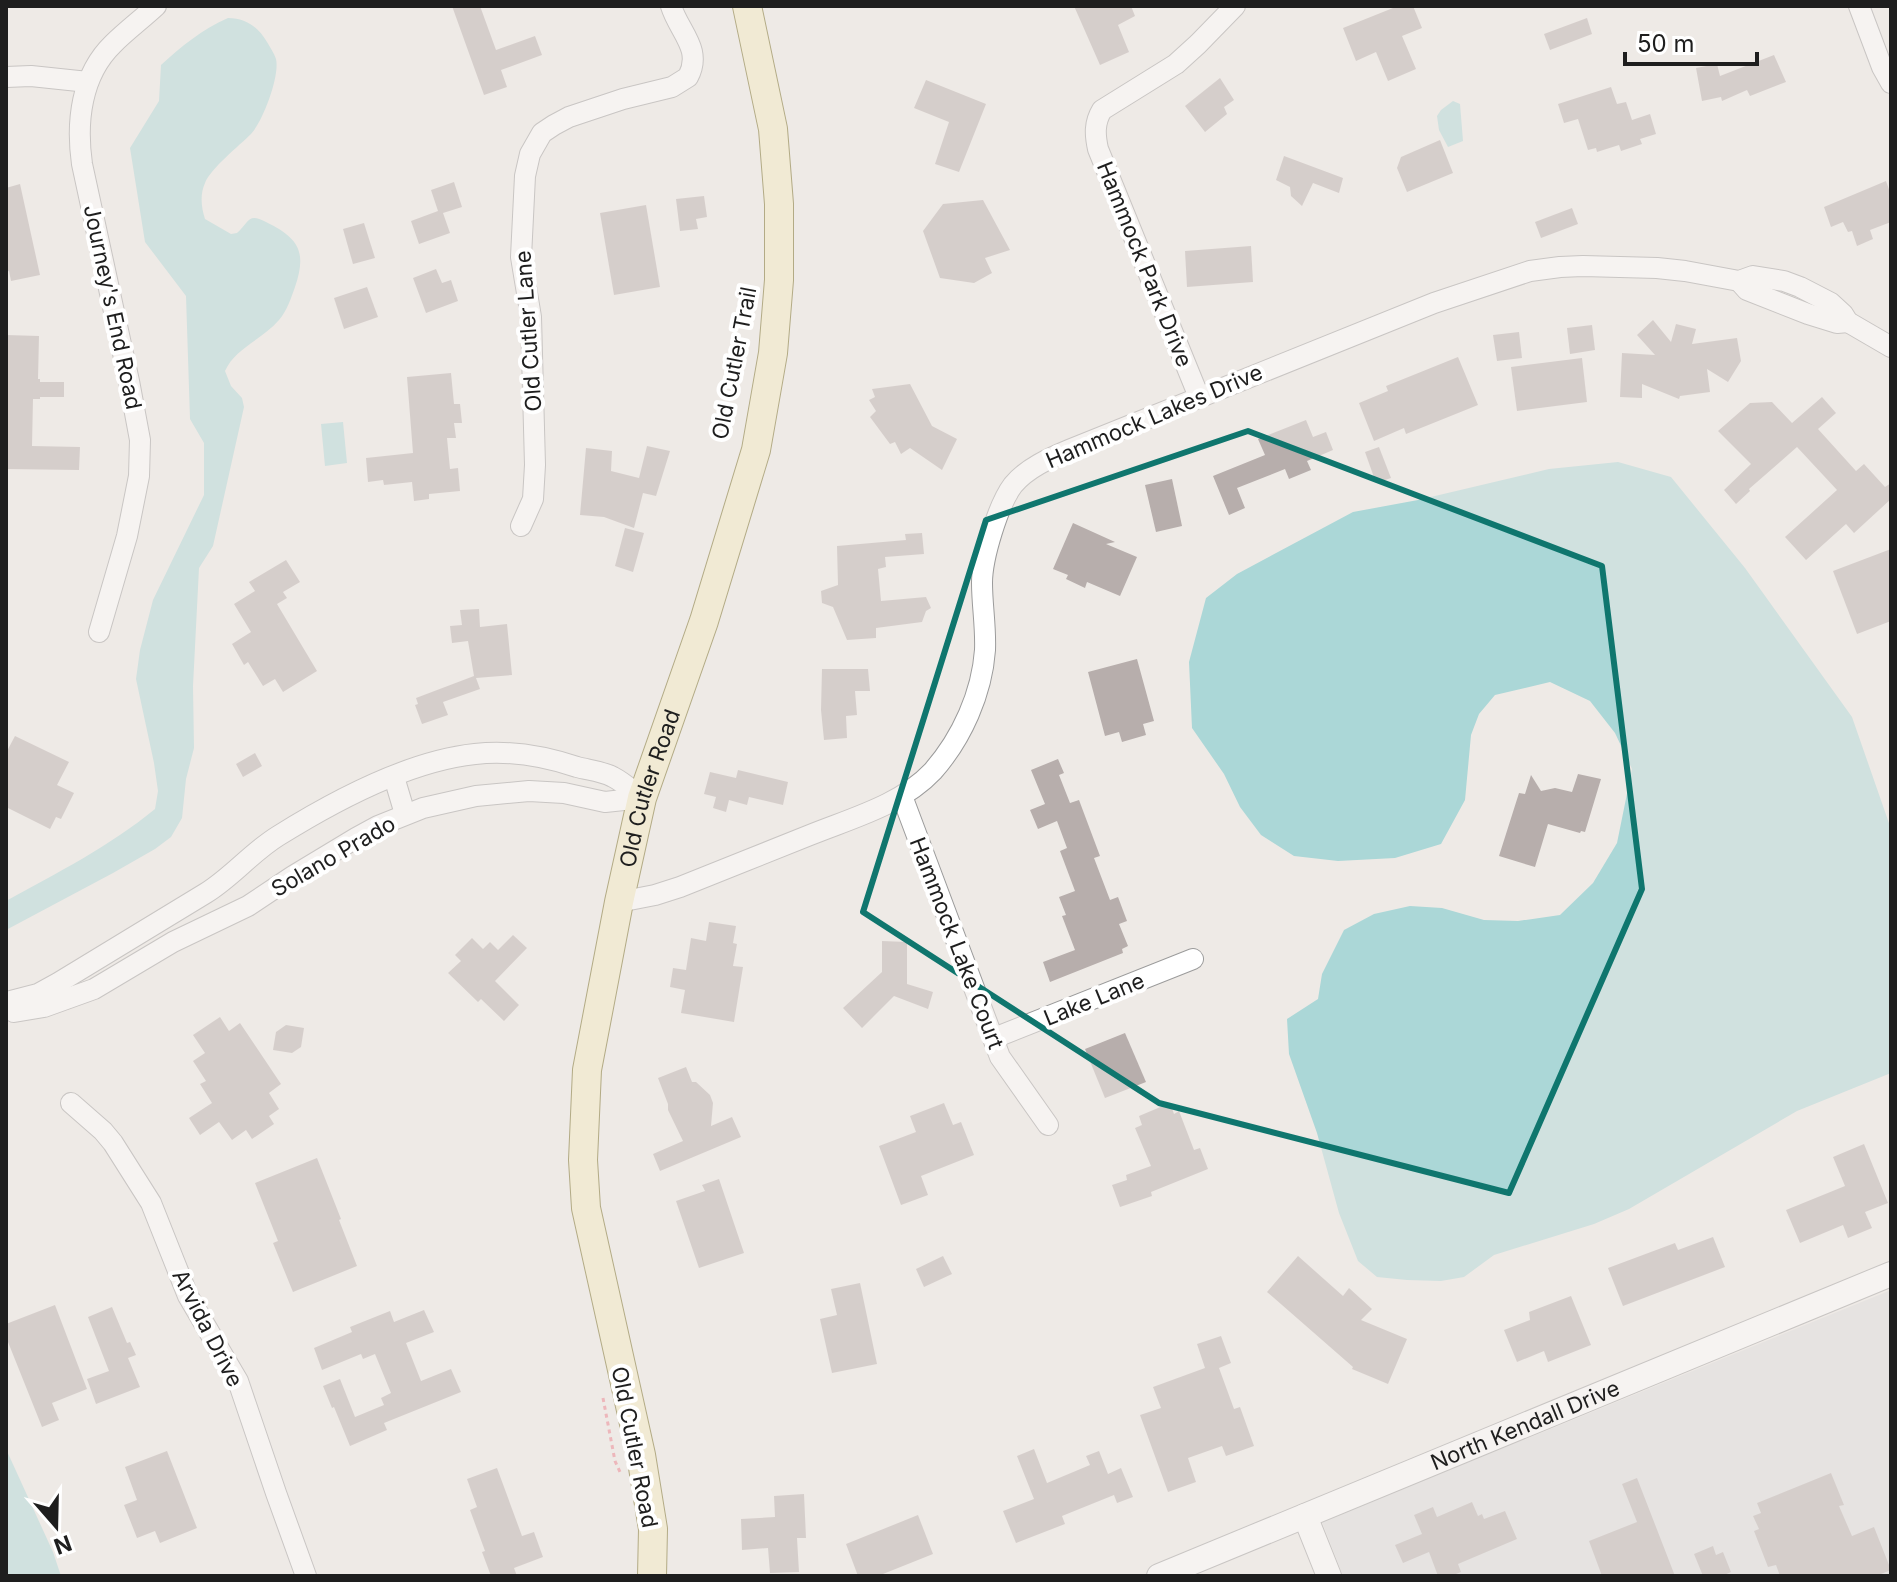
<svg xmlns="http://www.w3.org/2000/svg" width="1897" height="1582" font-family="Inter,sans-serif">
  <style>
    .residential { fill: #dcdcdc }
    .water { fill: #abd7d7 }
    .building { fill: #b7aeac }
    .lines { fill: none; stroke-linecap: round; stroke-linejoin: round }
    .minor-casing { stroke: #9b9b9b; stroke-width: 22 }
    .tertiary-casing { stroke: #9b9b9b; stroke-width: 26 }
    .secondary-casing { stroke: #6a6011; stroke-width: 30 }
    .path { stroke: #eb7a87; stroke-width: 3; stroke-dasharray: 4 4; stroke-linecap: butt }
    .minor { stroke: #fff; stroke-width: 20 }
    .tertiary { stroke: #fff; stroke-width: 24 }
    .secondary { stroke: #f3eabf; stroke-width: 28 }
    .marked { fill: none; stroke: #0f766e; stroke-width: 6; stroke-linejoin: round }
    .labels { text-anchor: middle; stroke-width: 8; stroke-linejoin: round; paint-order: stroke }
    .street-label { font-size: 22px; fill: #1e1e1e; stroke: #fff }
  </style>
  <rect width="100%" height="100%" fill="#eeeae6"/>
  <polygon class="residential" points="1891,1290 1891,1576 1343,1576 1322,1522"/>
  <g class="water">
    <path d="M228,18c18,0 30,9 39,24 3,5 7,11 9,17 4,17 -13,62 -25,75 -12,12 -40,34 -46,49 -5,11 -4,24 0,36l26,15 6,-1c12,-11 11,-21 29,-11 33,16 41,30 29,65 -4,11 -8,24 -16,33 -17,20 -44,28 -54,51l6,15 11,12 2,9 -31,139 -14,22 -6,118 1,62 -8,31 -4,39 -11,19 -16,12 -42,24 -107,57v-29c51,-28 104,-55 149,-92l3,-18 -4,-28 -18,-84 4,-29 13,-50 51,-105v-52l-14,-24 -4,-123 -41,-54 -15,-94 29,-47 2,-36c20,-18 41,-36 67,-47z"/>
    <polygon points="1453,101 1460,104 1463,141 1448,147 1439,130 1437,116 1441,110"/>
    <polygon points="343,422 347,463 325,466 321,424"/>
    <polygon points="1618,462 1671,477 1745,568 1852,717 1891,829 1891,1073 1797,1111 1629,1209 1594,1224 1494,1255 1464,1277 1441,1281 1407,1280 1377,1277 1358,1261 1339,1213 1317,1133 1289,1054 1287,1019 1318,999 1322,974 1344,930 1374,914 1410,906 1442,908 1484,920 1518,921 1560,915 1593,883 1617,843 1632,769 1615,733 1590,701 1550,682 1495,695 1479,714 1471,735 1465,800 1441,844 1395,858 1338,861 1294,856 1261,835 1240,807 1224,774 1192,728 1189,662 1206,598 1237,574 1353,512 1418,500 1549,469"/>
    <polygon points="6,1449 53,1552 61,1576 6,1576"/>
  </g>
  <g class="building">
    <polygon points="452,6 480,6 496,50 535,36 542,55 501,70 507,87 484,95"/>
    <polygon points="1074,6 1131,6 1135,16 1118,25 1129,52 1100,65"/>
    <polygon points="1398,6 1413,6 1422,28 1402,36 1416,69 1388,81 1376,52 1356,61 1343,28"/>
    <polygon points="1587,18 1592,34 1550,50 1544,34"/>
    <polygon points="1774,55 1786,82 1750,96 1747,90 1722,101 1721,97 1702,101 1696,68 1717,64 1720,76"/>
    <polygon points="1220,78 1234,100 1224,107 1227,114 1205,132 1185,106"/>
    <polygon points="926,80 986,104 959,172 935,164 949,122 914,108"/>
    <polygon points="1611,87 1617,104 1626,102 1632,120 1650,114 1656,134 1640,139 1642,144 1621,151 1619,145 1597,152 1596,148 1588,150 1578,119 1564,123 1558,104"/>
    <polygon points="1440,140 1453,173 1407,192 1397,168 1401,157"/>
    <polygon points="1284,156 1343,178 1339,193 1313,183 1302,206 1291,196 1290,187 1276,180"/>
    <polygon points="1886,181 1891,195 1891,222 1870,230 1873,239 1857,246 1852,231 1848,232 1843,222 1831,227 1824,207"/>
    <polygon points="454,182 462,207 443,213 450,233 419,244 411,221 438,211 431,190"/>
    <polygon points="20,184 40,275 11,281 9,271 6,272 6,188"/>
    <polygon points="704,196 707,217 696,219 698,229 680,231 676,199"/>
    <polygon points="983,200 1010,250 985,258 992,273 974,283 940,278 923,231 943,204"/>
    <polygon points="646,205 660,287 614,295 600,213"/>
    <polygon points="1572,208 1578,224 1541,238 1535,222"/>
    <polygon points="364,223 375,258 353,264 343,229"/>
    <polygon points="1251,246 1253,282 1187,287 1185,251"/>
    <polygon points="436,269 442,283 451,280 458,301 426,313 413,278"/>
    <polygon points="367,287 378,317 344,329 334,298"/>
    <polygon points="1653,320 1671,342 1676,324 1696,329 1692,344 1737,338 1741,361 1728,382 1707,369 1710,392 1680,396 1679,399 1642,384 1642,398 1620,397 1622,353 1655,355 1637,335"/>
    <polygon points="1592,325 1595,350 1570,354 1567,328"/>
    <polygon points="1519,332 1522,358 1497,361 1493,335"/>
    <polygon points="6,335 39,336 38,379 40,379 40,382 64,382 64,397 40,397 40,399 33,399 32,446 80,447 79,470 6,469"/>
    <polygon points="1458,357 1478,405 1406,434 1404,428 1374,441 1359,403 1388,391 1386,386"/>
    <polygon points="1582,358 1587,402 1517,411 1511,367"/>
    <polygon points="451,373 454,404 460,404 462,423 454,423 456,438 447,438 450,469 458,468 460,491 429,494 429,499 414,501 412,482 384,485 383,480 368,482 366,458 413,453 407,377"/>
    <polygon points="910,384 932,426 957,439 942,470 910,448 901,454 895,442 890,444 870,417 876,411 869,400 875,397 872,389"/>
    <polygon points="1822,397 1836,413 1818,429 1856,471 1864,464 1885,487 1891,483 1891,499 1854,533 1846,524 1806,560 1785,537 1837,490 1797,447 1749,489 1750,491 1736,504 1724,490 1751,464 1718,431 1750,403 1772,402 1792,423"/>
    <polygon points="1306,420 1313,437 1326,432 1333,450 1307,461 1311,470 1289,479 1285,469 1237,488 1245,508 1229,515 1213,476 1265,455 1258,439"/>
    <polygon points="647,446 670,451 656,496 643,493 634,528 604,517 580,515 586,448 612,451 611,471 639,478"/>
    <polygon points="1379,447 1391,478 1376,483 1365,452"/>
    <polygon points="1172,479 1182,526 1156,532 1145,485"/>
    <polygon points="1073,523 1115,542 1106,544 1137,557 1120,596 1087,582 1085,588 1066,579 1068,575 1053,569"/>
    <polygon points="625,528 644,533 633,572 615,566"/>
    <polygon points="922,533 924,554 885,557 886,567 878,569 881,601 926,597 931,608 926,611 922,622 876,628 876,638 847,640 833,607 822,603 821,591 838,585 837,546 906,540 905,534"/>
    <polygon points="1891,549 1891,621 1857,634 1833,571"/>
    <polygon points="286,560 300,582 283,592 287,598 277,604 317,671 283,692 275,679 263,686 248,662 244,665 232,644 251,632 234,604 255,591 249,582"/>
    <polygon points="479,609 480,627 507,624 512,675 476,678 480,689 443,702 448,715 422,724 415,705 418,704 416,698 474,676 468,641 452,643 450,626 462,625 460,610"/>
    <polygon points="1137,659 1154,721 1143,724 1146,735 1122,742 1119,732 1105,736 1088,672"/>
    <polygon points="822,669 868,669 870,691 855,691 857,715 846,716 847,738 824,740 821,710"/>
    <polygon points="15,736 69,762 57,785 74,793 61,819 56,817 50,829 6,807 6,753"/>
    <polygon points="255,753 262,766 243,777 236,764"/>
    <polygon points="1058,759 1064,773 1059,775 1070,803 1079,800 1100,856 1094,858 1110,900 1118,897 1127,921 1119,924 1128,946 1122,949 1123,953 1050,982 1043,962 1075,950 1062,916 1066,915 1059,897 1075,891 1060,851 1067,848 1057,821 1038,829 1030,810 1045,804 1031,770"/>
    <polygon points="738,770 788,782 783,805 749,797 747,805 729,800 726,812 713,808 716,797 704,794 710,772 736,778"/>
    <polygon points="1578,774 1601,779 1585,832 1581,831 1580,833 1548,824 1535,867 1499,856 1519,793 1525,794 1531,775 1541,791 1555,788 1572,792"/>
    <polygon points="709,922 736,926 733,943 737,944 733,966 743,967 734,1022 681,1013 685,990 670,987 673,968 686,970 691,938 706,941"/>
    <polygon points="513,935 527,948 495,981 519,1005 504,1021 481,999 478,1002 448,973 461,961 455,955 472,938 483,949 490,942 498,950"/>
    <polygon points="882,941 907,942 907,984 933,992 928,1009 894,996 862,1028 843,1008 882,972"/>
    <polygon points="220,1017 229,1031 240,1023 281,1084 269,1093 279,1109 269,1116 274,1124 252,1139 246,1130 232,1140 219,1122 200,1135 189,1118 212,1103 200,1084 206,1081 193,1061 205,1053 193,1035"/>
    <polygon points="286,1025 304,1028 301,1047 292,1053 273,1050 276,1032"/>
    <polygon points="1125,1033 1146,1082 1105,1098 1085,1049"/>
    <polygon points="686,1067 692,1082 696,1082 710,1095 713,1103 711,1126 732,1117 741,1137 660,1171 653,1154 683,1141 668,1110 668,1104 658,1078"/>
    <polygon points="944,1103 953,1125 961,1122 974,1155 921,1176 928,1195 901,1205 879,1146 916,1132 910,1116"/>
    <polygon points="1170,1103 1174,1114 1179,1111 1194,1150 1200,1148 1208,1169 1151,1192 1152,1196 1120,1207 1112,1185 1127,1180 1126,1175 1151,1166 1135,1128 1142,1125 1139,1116"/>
    <polygon points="1864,1144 1888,1203 1865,1212 1872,1228 1848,1238 1843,1225 1800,1243 1786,1210 1845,1186 1833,1157"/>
    <polygon points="317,1158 341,1219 339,1220 357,1266 293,1292 273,1243 278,1241 255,1183"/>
    <polygon points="719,1179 744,1253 699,1268 676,1201 705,1191 702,1185"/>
    <polygon points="1713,1237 1725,1267 1623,1306 1608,1268 1675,1243 1678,1250"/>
    <polygon points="943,1256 952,1274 924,1287 916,1269"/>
    <polygon points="1298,1256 1343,1296 1349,1288 1372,1309 1361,1320 1407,1339 1388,1384 1352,1369 1353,1367 1267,1292"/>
    <polygon points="860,1283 877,1364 832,1373 820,1319 837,1315 831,1289"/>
    <polygon points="1571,1296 1591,1345 1548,1362 1544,1351 1517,1362 1504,1330 1530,1320 1529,1312"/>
    <polygon points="55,1305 87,1389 52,1403 59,1420 42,1427 6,1337 6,1324"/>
    <polygon points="112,1307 127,1343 130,1342 136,1355 128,1358 140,1387 96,1404 87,1379 109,1371 88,1317"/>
    <polygon points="424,1310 434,1332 406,1343 421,1381 451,1369 461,1392 384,1423 387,1430 350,1446 334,1407 332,1408 323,1386 340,1379 355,1417 384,1405 381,1398 391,1393 375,1354 363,1359 361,1354 322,1370 314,1348 352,1332 350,1327 390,1311 394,1322"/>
    <polygon points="1221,1336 1231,1363 1219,1368 1234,1409 1240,1407 1254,1446 1226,1456 1222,1446 1188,1458 1196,1482 1168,1492 1140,1415 1161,1408 1153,1387 1205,1368 1197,1344"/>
    <polygon points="1034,1449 1047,1483 1090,1465 1086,1456 1099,1451 1108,1474 1121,1468 1133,1497 1117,1503 1114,1495 1062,1516 1065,1524 1016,1543 1003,1511 1034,1499 1017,1456"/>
    <polygon points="167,1451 197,1528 160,1543 155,1531 137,1538 124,1505 137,1500 125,1467"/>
    <polygon points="497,1468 522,1536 534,1532 543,1557 514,1568 517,1576 491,1576 482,1552 485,1551 470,1510 477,1507 467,1479"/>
    <polygon points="1831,1473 1844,1505 1839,1506 1852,1536 1874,1527 1891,1570 1876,1576 1780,1576 1776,1565 1768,1567 1754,1531 1759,1529 1753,1516 1761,1513 1757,1503"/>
    <polygon points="1637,1478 1675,1576 1602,1576 1589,1541 1637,1522 1622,1484"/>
    <polygon points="804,1494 806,1538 797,1538 799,1572 770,1573 768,1548 742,1550 741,1519 775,1517 774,1496"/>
    <polygon points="1472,1502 1478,1516 1482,1514 1484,1519 1505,1511 1517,1539 1458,1564 1461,1572 1451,1576 1438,1576 1429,1552 1403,1563 1395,1545 1422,1534 1414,1515 1433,1507 1437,1517"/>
    <polygon points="918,1515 933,1554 878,1576 858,1576 846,1544"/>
    <polygon points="1713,1546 1716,1555 1723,1552 1731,1572 1722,1576 1703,1576 1694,1554"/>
  </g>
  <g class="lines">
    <defs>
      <g id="minor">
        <polyline points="1859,6 1882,67 1891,83"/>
        <polyline points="6,77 31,76 88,82"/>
        <polyline points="1739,281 1747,290 1808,314 1837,323 1848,322"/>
        <path d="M1199,397l-101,-248c-3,-14 -4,-26 4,-39l74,-46 22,-20 37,-38"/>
        <path d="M521,526l12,-27 2,-34 -4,-148 -10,-60 4,-81 5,-22 12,-21 12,-8 15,-8 54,-18 49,-12 16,-10c15,-28 -9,-45 -17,-71"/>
        <path d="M99,632l28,-96 12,-60 1,-36 -11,-59 -47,-217c-6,-42 -1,-89 31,-120 13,-13 29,-25 43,-38"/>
        <polyline points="394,777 405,814"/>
        <polyline points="902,796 1000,1057 1048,1125"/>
        <path d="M619,902l36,-7 25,-8c43,-17 87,-35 130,-52 42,-17 91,-30 123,-64 29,-33 49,-78 52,-121 1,-23 -3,-45 -3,-67 0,-25 16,-78 31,-98 14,-17 37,-27 56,-35l365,-147 96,-32 30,-4 23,-1 74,2 28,3 54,10 14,-5 31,5 16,6 31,16 12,11 5,8 43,25"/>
        <path d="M6,1005l5,-4 27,-7 20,-11 148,-90c26,-16 46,-41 72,-57 56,-35 130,-75 197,-82 34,-4 69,2 102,13 11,3 25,4 36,10 10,5 20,14 29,21"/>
        <polyline points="14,1012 44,1007 94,989 173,942 248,906 293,876 356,838 378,826 423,808 476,796 529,791 564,793 605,802 642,798"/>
        <polyline points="994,1038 1193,959"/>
        <polyline points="71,1103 103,1131 113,1143 151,1203 188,1296 238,1381 276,1493 306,1576"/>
      </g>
      <g id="tertiary">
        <polyline points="1305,1516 1329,1576"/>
        <path id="s1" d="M1159,1576l732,-302"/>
      </g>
      <g id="secondary">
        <path id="s2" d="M652,1576l1,-47 -12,-74 -55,-247 -3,-48 4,-90 32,-168 23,-104 62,-177 52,-171 17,-97 6,-73v-76l-6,-75 -26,-123"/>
      </g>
    </defs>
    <use href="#minor" class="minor-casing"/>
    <use href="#tertiary" class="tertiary-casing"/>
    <use href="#secondary" class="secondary-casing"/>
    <polyline class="path" points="603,1398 615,1461 620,1472"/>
    <use href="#minor" class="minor"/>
    <use href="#tertiary" class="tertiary"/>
    <use href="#secondary" class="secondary"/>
  </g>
  <path d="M0 0H1897V1582H0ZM1248,431l354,135 40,323 -133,304 -350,-90 -296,-191 123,-392z" fill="#eeeae6" fill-opacity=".55" fill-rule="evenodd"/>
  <path class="marked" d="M1248,431l354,135 40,323 -133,304 -350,-90 -296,-191 123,-392z"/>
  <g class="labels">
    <g class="street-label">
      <text transform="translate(1145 264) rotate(68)" y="8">Hammock Park Drive</text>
      <text transform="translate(113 307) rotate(78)" y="8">Journey's End Road</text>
      <text transform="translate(528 331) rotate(-94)" y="8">Old Cutler Lane</text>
      <text transform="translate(734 363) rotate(-79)" y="8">Old Cutler Trail</text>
      <text transform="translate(1154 416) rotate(-23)" y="8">Hammock Lakes Drive</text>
      <text dy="8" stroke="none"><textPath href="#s2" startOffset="802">Old Cutler Road</textPath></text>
      <text transform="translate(333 856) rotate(-30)" y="8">Solano Prado</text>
      <text transform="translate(957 943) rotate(69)" y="8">Hammock Lake Court</text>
      <text transform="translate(1094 999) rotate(-22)" y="8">Lake Lane</text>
      <text transform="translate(208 1328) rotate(63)" y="8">Arvida Drive</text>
      <text dy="8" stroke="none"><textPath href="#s1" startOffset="396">North Kendall Drive</textPath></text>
      <text transform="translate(635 1447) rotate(79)" y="8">Old Cutler Road</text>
    </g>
  </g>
  <rect width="1897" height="1582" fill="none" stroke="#1e1e1e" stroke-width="16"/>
  <g transform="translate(56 1526) rotate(160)" stroke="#ffffff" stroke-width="6" paint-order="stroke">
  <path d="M0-6L14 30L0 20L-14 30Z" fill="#1e1e1e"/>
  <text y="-12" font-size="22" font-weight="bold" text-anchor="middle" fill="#1e1e1e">N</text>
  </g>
  <path d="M1625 52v12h132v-12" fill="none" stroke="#1e1e1e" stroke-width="4"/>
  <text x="1637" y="52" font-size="24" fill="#1e1e1e" stroke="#ffffff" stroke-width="6" paint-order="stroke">50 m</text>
</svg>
